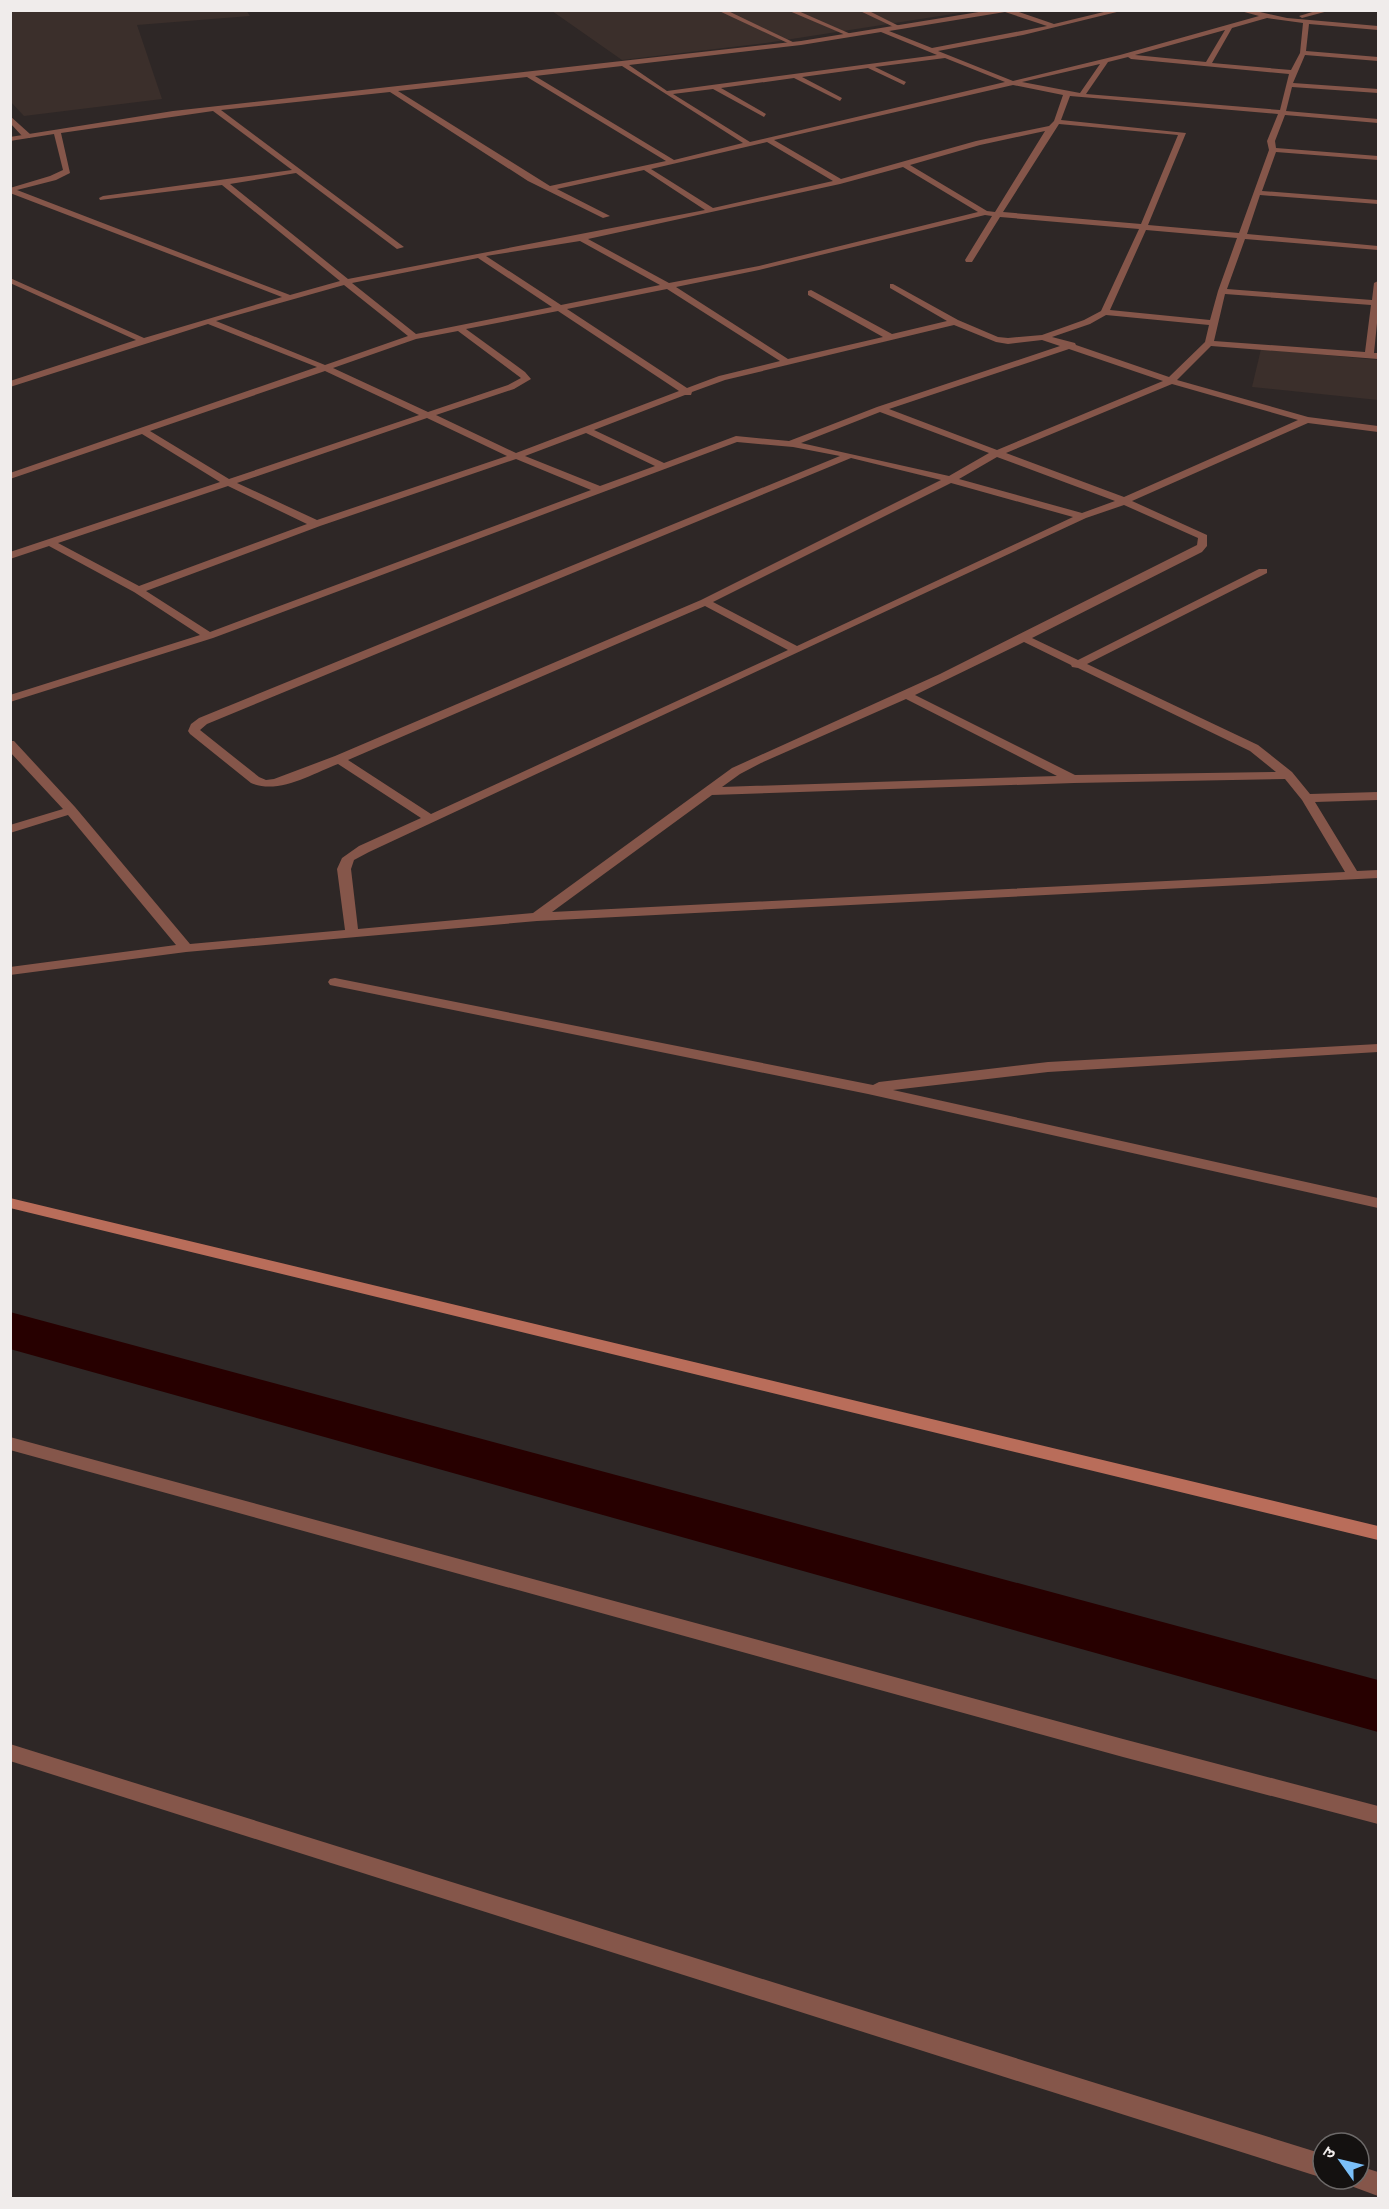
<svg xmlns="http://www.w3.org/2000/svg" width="1389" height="2209" font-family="'Golos Text','Noto Sans Devanagari',sans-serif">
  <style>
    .built { fill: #3b2f2b }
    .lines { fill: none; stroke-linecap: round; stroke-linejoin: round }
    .canal { fill: #270000; fill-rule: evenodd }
    .lane { fill: #85564a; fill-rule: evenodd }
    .street { fill: #85564a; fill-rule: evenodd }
    .secondary { fill: #b96d5a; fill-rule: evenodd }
  </style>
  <rect width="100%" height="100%" fill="#2e2726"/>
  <g class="built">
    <polygon points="246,10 250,16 137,25 162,99 24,116 11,102 11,11"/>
    <polygon points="552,11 972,11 766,43 622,60"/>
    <polygon points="1261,349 1378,360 1378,400 1252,387"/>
  </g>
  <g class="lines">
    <polygon class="canal" points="10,1312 1378,1680 1378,1732 10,1349"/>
    <g class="lane">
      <polygon points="717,10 726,10 797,44 792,45"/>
      <polygon points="787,10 796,10 853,35 848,36"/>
      <polygon points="858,10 867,10 903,28 898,29"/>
      <polygon points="10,116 30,134 30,138 24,138 10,123"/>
    </g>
    <g class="street">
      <path d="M991,10h22l41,14 58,-14h13l-102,25 -85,16 75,30 107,-26 139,-39 -22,-6h14l36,8 91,8v4l-69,-6 -3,27 72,6v4l-73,-6 -12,28 85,6v4l-86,-6 -6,24 92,8v4l-93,-8 -10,26 1,7 102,8v4l-102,-8 -14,39 116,9v4l-118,-9 -13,39 131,12v4l-133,-11 -18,50 145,11 2,-17 4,-2v32l-4,40h4v6l-167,-13 -34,34 131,37 70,9v6l-70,-9 -176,78 75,34v11l-5,6 -170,86 46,22 181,-91h8v4l-180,91 171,81 34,27 18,22 68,-2v8l-63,2 42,69 21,-1v8l-841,43 -351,31 -176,23v-8l166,-22 -108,-130 -58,18v-8l53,-16 -53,-57v-11h4l61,66 115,137 155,-14 -8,-61 5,-11 17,-12 62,-28 -83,-54c-26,10 -60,31 -87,19l-61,-49 -2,-3 3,-7 8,-6 641,-262 -47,-9 -56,-5 -524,196 -203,64v-7l190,-60 -66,-43 -85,-46 -39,13v-7l210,-70 -78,-48 -132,45v-6l307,-106 -109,-43 -198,63v-6l126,-41 -126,-57v-5l134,60 138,-41 -272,-104v-5l40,-12 13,-6 -9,-36 -44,7v-4l163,-26 628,-70zM1005,12l42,14 -115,22 -43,-17zM1267,18l36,5 -3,30 -9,17 -79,-7 20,-35zM1225,30l-19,32 -71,-7zM881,32l56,23 -270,36 -38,-26 172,-20zM1128,57l3,2 158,15 -9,36 -194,-16 22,-32zM945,58l60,24 -255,60 -77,-48 40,-5 51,28 2,-3 -45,-26 73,-10 46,23 2,-3 -40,-21 66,-9 36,17 2,-3 -31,-15zM1100,64l-20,29 -58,-11zM622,66l121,77 -69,17 -139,-84zM527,77l139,84 -116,25 -152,-95zM1013,85l50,10 -9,26 -5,5 -73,15 -135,38 -67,-39zM390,92l138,89 75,37 7,-2 -53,-27 87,-19 61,40 -357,69 -118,-95 66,-11 101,76 7,-2 -183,-137zM1070,96l208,18 -11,27 2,9 -30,83 -91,-8 38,-92 -125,-13zM213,111l79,59 -189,26 -4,2 1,2 122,-15 118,96 -50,14 -273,-105 39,-10 14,-7 -9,-40zM1059,124l119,11 -37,89 -138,-12zM1045,131l-50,81 -8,-1 -77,-46 70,-20zM767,142l66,39 -120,27 -62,-39zM903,167l75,45 -219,54 -90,17 -81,-44 252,-55zM985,215l7,1 -27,44 1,2h6l28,-45 139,12 -38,82 -17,9 -42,15 -34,3 -10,-1 -40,-17 -65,-36h-3v4l57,33 -55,13 -81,-44 -3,1v4l75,42 -95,22 -112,-72 83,-17zM1146,230l91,8 -19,53 -8,29 -100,-10zM580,241l80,44 -99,20 -75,-49zM478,258l74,49 -136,27 -64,-51zM344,285l64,51 -83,29 -109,-44zM667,289l113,72 -61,15 -32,12 -120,-79zM1225,294l146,11 -6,47 -151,-11zM558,311l121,80 -163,62 -80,-38 78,-26 17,-10 -6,-7 -59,-43zM1106,315l103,10 -4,17 -36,35 -93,-32 -1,-2 -23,-6 38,-13zM954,325l42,17 12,2 34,-4 18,6 -183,61 -88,34 -53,-5 -72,27 -70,-33 91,-35h6l1,-3 33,-12zM458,331l63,47 -13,7 -80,27 -95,-44 83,-29zM1069,349l94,32 -166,69 -108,-41zM325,371l94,44 -190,64 -79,-48zM1172,384l126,36 -174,77 -118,-44zM880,412l109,41 -40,23 -148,-33zM427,418l80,38 -190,64 -80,-37zM586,433l69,33 -55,20 -75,-30zM997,457l118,44 -33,12 -123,-34zM851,458l90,22 -240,120 -366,156 -61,23 -8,1 -7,-3 -59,-47 7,-6zM516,459l75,31 -381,142 -64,-41 174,-65zM951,483l122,34 -276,129 -84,-44zM228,486l79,38 -168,62 -81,-43zM1124,505l74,33 -1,7 -257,129 -208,94 -199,145 -175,16 -7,-60 3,-9 15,-8 717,-334zM705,606l83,44 -357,164 -83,-54zM1024,642l47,23 1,2 6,1 172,83 26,21 -201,3 -160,-80zM906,699l151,77 -335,11 18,-13 21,-11zM1285,779l17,21 43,72 -793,40 160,-117 362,-12z"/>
      <polygon points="1319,10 1332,10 1302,18 1299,16"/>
      <polygon points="335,978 873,1085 879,1082 1048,1062 1378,1044 1378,1052 1048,1072 893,1090 1378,1198 1378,1208 868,1094 330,985 328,982 330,979"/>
      <polygon points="10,1437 1123,1739 1378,1806 1378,1824 1123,1757 10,1450"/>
      <polygon points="10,1744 1323,2154 1323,2178 10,1761"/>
      <polygon points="1359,2166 1378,2172 1378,2196 1351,2186 1348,2179 1359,2179"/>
    </g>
    <polygon class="secondary" points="10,1198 1378,1526 1378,1540 10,1208"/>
  </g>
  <rect width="1389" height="2209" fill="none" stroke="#f0eceb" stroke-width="24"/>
  <g transform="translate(1341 2161) rotate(304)"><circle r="28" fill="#141110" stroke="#6c6968" stroke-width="1.5"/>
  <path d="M0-4.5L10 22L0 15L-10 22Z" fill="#7abff8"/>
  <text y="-9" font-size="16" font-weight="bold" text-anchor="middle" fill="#f0eceb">उ</text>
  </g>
</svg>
